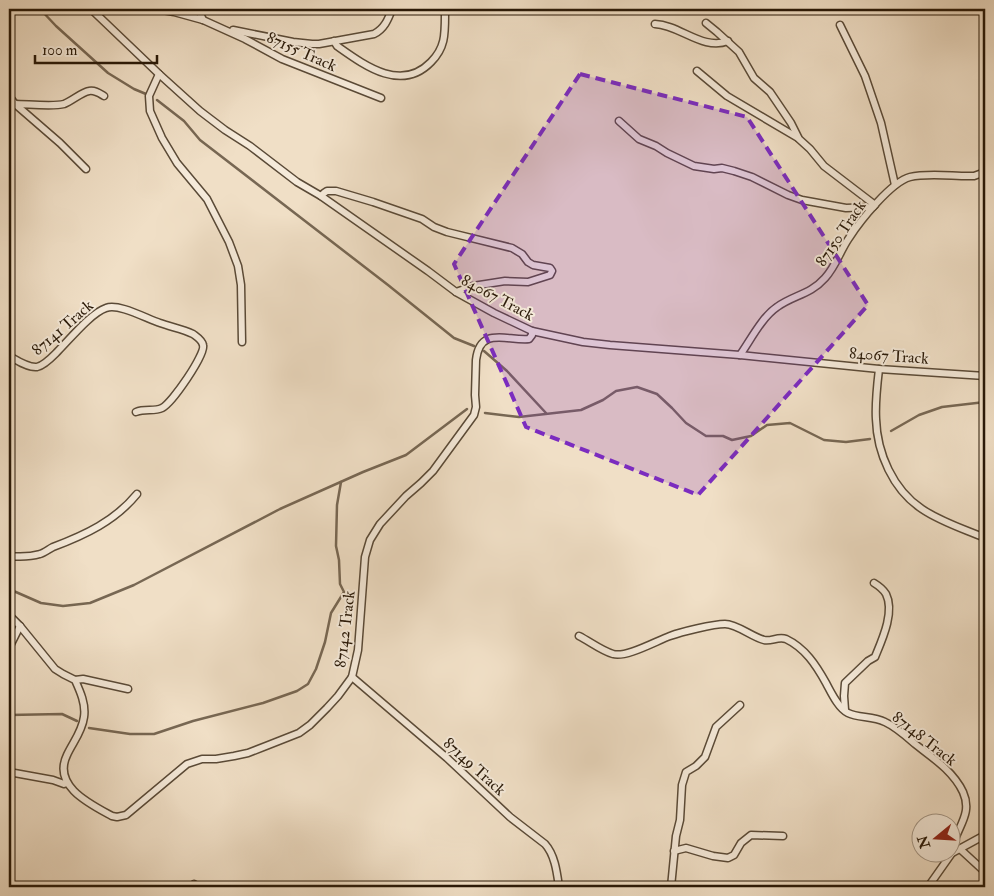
<svg xmlns="http://www.w3.org/2000/svg" width="994" height="896" font-family="'IM FELL Double Pica',serif">
  <style>
    .lines { fill: none; stroke-linecap: round; stroke-linejoin: round }
    .stream { stroke: #776753; stroke-width: 2.5 }
    .street-casing { stroke: #5a4a37; stroke-width: 9 }
    .street { stroke: #f5eada; stroke-width: 6 }
    .marked { fill: #7b2cbf; fill-opacity: 0.2; stroke: #7b2cbf; stroke-width: 4; stroke-dasharray: 10 6; stroke-linejoin: round }
    .labels { text-anchor: middle; stroke-width: 4; stroke-linejoin: round; paint-order: stroke }
    .street-label { font-size: 16px; fill: #281807; stroke: #f5eada }
  </style>
  <rect width="100%" height="100%" fill="#f0dfc6"/>
  <filter id="stains"><feTurbulence type="fractalNoise" baseFrequency=".004" numOctaves="4"/><feColorMatrix values="0 0 0 0 .2 0 0 0 0 .09 0 0 0 0 .02 0 0 0 .5 -.17"/></filter>
  <radialGradient id="worn" r=".72"><stop offset=".6" stop-color="#630" stop-opacity="0"/><stop offset="1" stop-color="#630" stop-opacity=".3"/></radialGradient>
  <g class="lines">
    <g class="stream">
      <polyline points="40,9 56,26 108,73 134,89 146,94"/>
      <polyline points="157,100 184,121 200,140 388,285 454,338 474,346"/>
      <polyline points="484,351 507,371 546,413"/>
      <polyline points="485,413 519,417 581,410 603,400 616,391 637,387 657,394 672,408 686,423 706,436 723,436 732,440 751,436 767,425 790,423 824,440 846,442 870,439"/>
      <polyline points="891,431 919,415 942,407 985,402"/>
      <polyline points="9,589 41,603 63,606 90,603 134,585 280,509 363,472 406,455 467,409"/>
      <polyline points="9,715 62,714 77,721"/>
      <polyline points="89,728 130,734 154,734 193,721 263,703 297,691 308,684 316,669 325,642 331,613 344,592 340,584 339,560 336,546 337,505 341,482"/>
    </g>
    <defs>
      <g id="street">
        <polyline points="91,9 159,74 200,111 225,130 250,146 297,182 321,196 428,271 456,292 494,313 532,331 583,342 610,345 740,355 879,369 985,376"/>
        <polyline points="157,9 174,12 203,20 245,39 282,59 381,98"/>
        <polyline points="198,9 203,20"/>
        <polyline points="706,23 717,32 739,52 754,78 770,92 791,123 799,139 810,149 824,166 875,205"/>
        <path d="M655,24c25,1 48,27 73,17"/>
        <polyline points="840,25 865,76 881,123 895,185"/>
        <path d="M233,30l60,12 19,2h7l55,-10c10,-5 14,-14 18,-25"/>
        <path d="M334,41l3,5c27,19 64,47 94,16 14,-14 14,-27 14,-47"/>
        <polyline points="697,71 727,96 798,138"/>
        <polyline points="159,74 149,96 150,111 162,138 177,163 207,199 229,242 238,266 241,285 242,342"/>
        <polyline points="9,96 15,104 60,143 86,169"/>
        <path d="M15,104c12,0 38,3 49,0 8,-3 18,-12 25,-13 6,-1 10,2 15,5"/>
        <polyline points="619,121 639,139 656,146 667,153 694,166 714,169 722,168 734,171 752,177 788,195 802,200 846,208 873,207"/>
        <polyline points="321,196 324,193 327,191 336,191 373,202 422,219 434,227 447,232 512,248 522,254 528,262 533,265 550,268 552,271 550,275 528,282 505,281 473,286 456,292"/>
        <path d="M740,355c10,-14 22,-38 37,-48 16,-12 33,-12 48,-29 11,-12 15,-27 24,-40 11,-17 42,-56 61,-61 16,-4 41,-1 58,-1h6l11,-4"/>
        <path d="M9,356c7,4 19,12 28,11 8,-2 15,-10 21,-16 12,-12 33,-38 48,-43 13,-5 41,11 54,15 11,4 23,6 33,11 4,3 9,6 10,11 3,9 -31,58 -41,63 -8,4 -17,0 -26,4"/>
        <path d="M879,369c-2,17 -4,34 -3,50 1,34 17,71 46,90 19,13 42,20 63,29"/>
        <path d="M9,556c10,1 21,1 31,-2 4,-1 9,-5 13,-7 32,-12 62,-26 84,-53"/>
        <path d="M9,615l11,11 35,43 8,5 12,6c5,11 11,24 9,37 -2,15 -11,25 -17,38 -15,31 23,49 45,61l5,1 9,-2 61,-51 15,-5h14l18,-3 14,-3 18,-7 33,-13 11,-8 17,-17 11,-12 14,-19 6,-27 7,-93 5,-17 10,-16 26,-28 15,-13 12,-12 41,-56 2,-8 -1,-12 1,-35c4,-34 30,-19 53,-21l3,-4v-4"/>
        <path d="M579,636c10,5 23,15 34,18 13,4 43,-13 57,-18 11,-4 43,-12 55,-12 12,0 27,13 39,16 7,2 14,-4 22,-1 19,9 30,26 40,44 5,9 12,25 22,30 10,5 25,3 37,9 11,5 21,14 30,22 18,14 38,27 48,48 9,20 -3,32 -9,50 -1,4 -1,8 -2,11"/>
        <polyline points="9,648 20,626"/>
        <path d="M352,677l95,81 63,59 35,27c10,11 12,29 14,43"/>
        <polyline points="75,680 83,679 128,689"/>
        <path d="M845,710l-1,-14 1,-13 23,-22 7,-4c7,-17 20,-45 11,-63 -3,-5 -7,-8 -12,-11"/>
        <polyline points="9,772 53,780 64,784 67,783"/>
        <polyline points="960,849 985,872"/>
        <polyline points="674,851 686,848 713,856 728,858 734,855 741,843 751,835 783,836"/>
        <polyline points="194,884 199,887"/>
        <polyline points="671,887 676,836 680,820 682,785 686,772 696,766 705,757 716,727 740,705"/>
        <polyline points="928,887 952,853 985,835"/>
      </g>
    </defs>
    <use href="#street" class="street-casing"/>
    <use href="#street" class="street"/>
  </g>
  <path class="marked" d="M580,74l167,43 121,188 -170,190 -172,-68 -72,-163z"/>
  <g class="labels">
    <g class="street-label">
      <text transform="translate(302 51) rotate(24)" y="6">87155 Track</text>
      <text transform="translate(840 233) rotate(-56)" y="6">87150 Track</text>
      <text transform="translate(498 297) rotate(28)" y="6">84067 Track</text>
      <text transform="translate(62 327) rotate(-41)" y="6">87141 Track</text>
      <text transform="translate(889 355) rotate(4)" y="6">84067 Track</text>
      <text transform="translate(344 629) rotate(-83)" y="6">87142 Track</text>
      <text transform="translate(925 738) rotate(38)" y="6">87148 Track</text>
      <text transform="translate(475 766) rotate(42)" y="6">87149 Track</text>
    </g>
  </g>
  <rect width="994" height="896" fill="none" stroke="#f0dfc6" stroke-width="30"/>
  <rect x="10" y="10" width="974" height="876" fill="none" stroke="#281807" stroke-width="2.5"/>
  <rect x="15" y="15" width="964" height="866" fill="none" stroke="#281807"/>
  <g transform="translate(936 838) rotate(252)"><circle r="24" fill="#f5eada" stroke="#a39686"/>
  <path d="M0-4L9 19L0 12L-9 19Z" fill="#8f2418"/>
  <text y="-8" font-size="14" font-weight="bold" text-anchor="middle" fill="#281807">N</text>
  </g>
  <path d="M35 55v8h122v-8" fill="none" stroke="#281807" stroke-width="2.5"/>
  <text x="42" y="55" font-size="15" fill="#281807" stroke="#f5eada" stroke-width="4" paint-order="stroke">100 m</text>
  <rect width="100%" height="100%" filter="url(#stains)"/>
  <rect width="100%" height="100%" fill="url(#worn)"/>
</svg>
